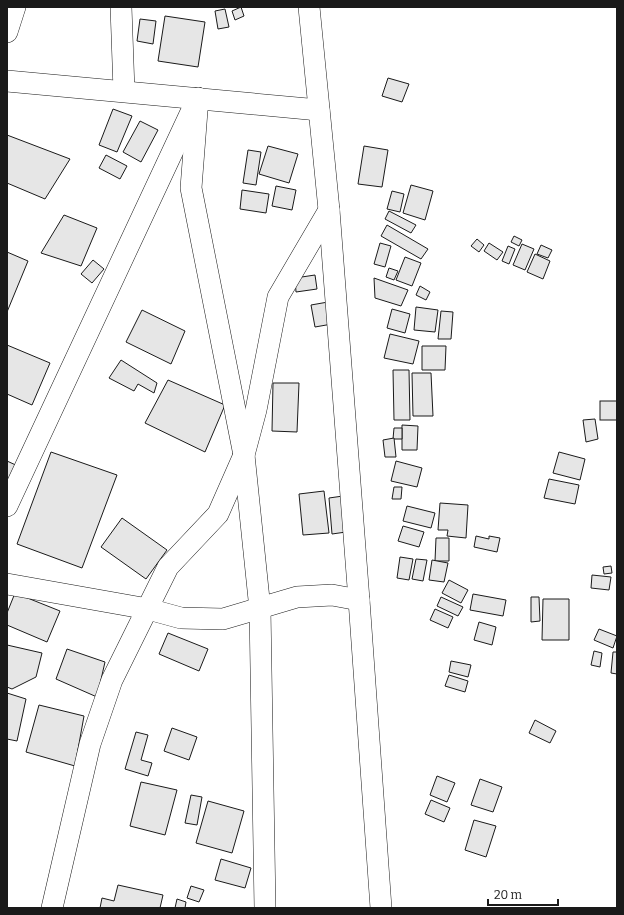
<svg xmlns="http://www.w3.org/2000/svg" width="624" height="915" font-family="Bitter,serif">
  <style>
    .building { fill: #e6e6e6; stroke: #1a1a1a }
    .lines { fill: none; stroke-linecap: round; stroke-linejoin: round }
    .minor-casing { stroke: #1a1a1a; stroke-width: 22 }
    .minor { stroke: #fff; stroke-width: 21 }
  </style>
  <rect width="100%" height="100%" fill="#fff"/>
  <g class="building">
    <polygon points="241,7 244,16 235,20 232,11"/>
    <polygon points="225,9 229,27 218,29 215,11"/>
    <polygon points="165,16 205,22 198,67 158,61"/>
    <polygon points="140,19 156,21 153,44 137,41"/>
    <polygon points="388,78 409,84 402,102 382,96"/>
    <polygon points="113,109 132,116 117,152 99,145"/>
    <polygon points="140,121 158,130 141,162 123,152"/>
    <polygon points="7,135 70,159 45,199 7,183"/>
    <polygon points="268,146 298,154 289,183 259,174"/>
    <polygon points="364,146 388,150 382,187 358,184"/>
    <polygon points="248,150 261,152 256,185 243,183"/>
    <polygon points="106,155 127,166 120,179 99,168"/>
    <polygon points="411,185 433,191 425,220 403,213"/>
    <polygon points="276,186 296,190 292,210 272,206"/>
    <polygon points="242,190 269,194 266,213 240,209"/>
    <polygon points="392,191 404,194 400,212 387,209"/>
    <polygon points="389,211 416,225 411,233 385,219"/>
    <polygon points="64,215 97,228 81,266 41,253"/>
    <polygon points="387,225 428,249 421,259 381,236"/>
    <polygon points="514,236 522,240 519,246 511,242"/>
    <polygon points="477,239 484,245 479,252 471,246"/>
    <polygon points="380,243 391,246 385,267 374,264"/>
    <polygon points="489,243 503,252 497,260 484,251"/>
    <polygon points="522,244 534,249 525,270 513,265"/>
    <polygon points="541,245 552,250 548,258 537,254"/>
    <polygon points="508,246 515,249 509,264 502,261"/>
    <polygon points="7,252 28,261 7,312"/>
    <polygon points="535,254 550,261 543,279 527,272"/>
    <polygon points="405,257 421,263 412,286 396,280"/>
    <polygon points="93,260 104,269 92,283 81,274"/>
    <polygon points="389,268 398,271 394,280 386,277"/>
    <polygon points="315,275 317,289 296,292 295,278"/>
    <polygon points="374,278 408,290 401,306 375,298"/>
    <polygon points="420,286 430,292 426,300 416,295"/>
    <polygon points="328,302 332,324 315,327 311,305"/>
    <polygon points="416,307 438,310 435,332 414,330"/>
    <polygon points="392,309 410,314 405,333 387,328"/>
    <polygon points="142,310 185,331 171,364 126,342"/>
    <polygon points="441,311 453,312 451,339 438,339"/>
    <polygon points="390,334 419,341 413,364 384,358"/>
    <polygon points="7,345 50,363 32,405 7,394"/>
    <polygon points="422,346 446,346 445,370 422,370"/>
    <polygon points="121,360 157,383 154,393 138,384 134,391 109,378"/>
    <polygon points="393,370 409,370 410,420 394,420"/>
    <polygon points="412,373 431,373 433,416 413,416"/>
    <polygon points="168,380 225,405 205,452 145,423"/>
    <polygon points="273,383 299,383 297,432 272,431"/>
    <rect x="600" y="401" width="17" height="19"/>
    <polygon points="595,419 598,439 586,442 583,420"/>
    <polygon points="402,425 418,426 417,450 402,450"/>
    <polygon points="394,428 402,428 402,439 393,439"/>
    <polygon points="394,438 396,457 385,457 383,440"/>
    <polygon points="51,452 117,475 82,568 17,544"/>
    <polygon points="559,452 585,459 580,480 553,473"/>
    <polygon points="7,461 20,467 7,487"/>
    <polygon points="396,461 422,468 417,487 391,481"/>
    <polygon points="549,479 579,485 575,504 544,498"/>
    <polygon points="394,487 402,487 401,499 392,499"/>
    <polygon points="324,491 329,533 303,535 299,494"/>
    <polygon points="343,496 346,532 332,534 329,498"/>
    <polygon points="440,503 468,505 466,538 447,536 448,530 438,530"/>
    <polygon points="407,506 435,513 431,528 403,521"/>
    <polygon points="122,518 167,550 146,579 101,547"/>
    <polygon points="403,526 424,532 419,547 398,541"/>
    <polygon points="476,536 489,539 489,536 500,538 497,552 474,547"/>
    <polygon points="436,538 449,538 449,561 435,561"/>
    <polygon points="400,557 413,559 409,580 397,578"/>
    <polygon points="416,559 427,560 423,581 412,579"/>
    <polygon points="432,560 448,563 444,582 429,580"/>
    <polygon points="611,566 612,573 604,574 603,567"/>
    <polygon points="592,575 611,577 609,590 591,588"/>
    <polygon points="449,580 468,590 461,603 442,593"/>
    <polygon points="15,593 60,611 47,642 7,625 7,613"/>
    <polygon points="473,594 506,600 503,616 470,610"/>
    <polygon points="441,597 463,607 458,616 437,606"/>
    <polygon points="531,597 539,597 540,621 531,622"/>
    <polygon points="543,599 569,599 569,640 542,640"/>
    <polygon points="435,609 453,617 448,628 430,620"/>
    <polygon points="479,622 496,627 492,645 474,640"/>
    <polygon points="599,629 617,636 613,648 594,640"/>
    <polygon points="168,633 208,649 199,671 159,654"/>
    <polygon points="7,645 42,653 36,677 12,689 7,687"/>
    <polygon points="67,649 105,662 97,697 56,679"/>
    <polygon points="594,651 602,653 600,667 591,665"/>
    <polygon points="613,652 617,652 617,674 611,673"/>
    <polygon points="451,661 471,665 468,677 449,672"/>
    <polygon points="449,675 468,681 465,692 445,686"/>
    <polygon points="7,693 26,699 17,741 7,739"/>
    <polygon points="39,705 84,716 75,766 26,752"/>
    <polygon points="535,720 556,731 550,743 529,733"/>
    <polygon points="172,728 197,737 189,760 164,751"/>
    <polygon points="136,732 148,735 141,760 152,763 148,776 125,769"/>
    <polygon points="437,776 455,783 447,802 430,795"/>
    <polygon points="480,779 502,787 493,812 471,805"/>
    <polygon points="141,782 177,790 165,835 130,826"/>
    <polygon points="191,795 202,797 197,825 185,823"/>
    <polygon points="431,800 450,808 444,822 425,814"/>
    <polygon points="208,801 244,811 232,853 196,843"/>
    <polygon points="474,820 496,826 486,857 465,850"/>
    <polygon points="221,859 251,868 245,888 215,880"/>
    <polygon points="118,885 163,895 160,908 100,908 102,898 114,901"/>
    <polygon points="191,886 204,890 199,902 187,898"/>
    <polygon points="177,899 186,902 185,908 175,908"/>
  </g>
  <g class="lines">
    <defs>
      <g id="minor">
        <polyline points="121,7 124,91"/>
        <polyline points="309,7 329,210 359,600 381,908"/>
        <polyline points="7,32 15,7"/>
        <polyline points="7,81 319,110"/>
        <polyline points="198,98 191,188 244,455 260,609 265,908"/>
        <polyline points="7,506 192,110"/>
        <polyline points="7,584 148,609 181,618 223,619 297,597 332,595 359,600"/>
        <polyline points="52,908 90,744 112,680 168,567 218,514 244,455 256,410 278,297 329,210"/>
      </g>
    </defs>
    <use href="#minor" class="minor-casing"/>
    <use href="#minor" class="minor"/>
  </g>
  <rect width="624" height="915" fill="none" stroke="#1a1a1a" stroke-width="16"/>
  <path d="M488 899v6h70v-6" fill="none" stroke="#1a1a1a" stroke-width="2"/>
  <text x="494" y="899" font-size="12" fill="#1a1a1a" stroke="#ffffff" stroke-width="3" paint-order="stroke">20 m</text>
</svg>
